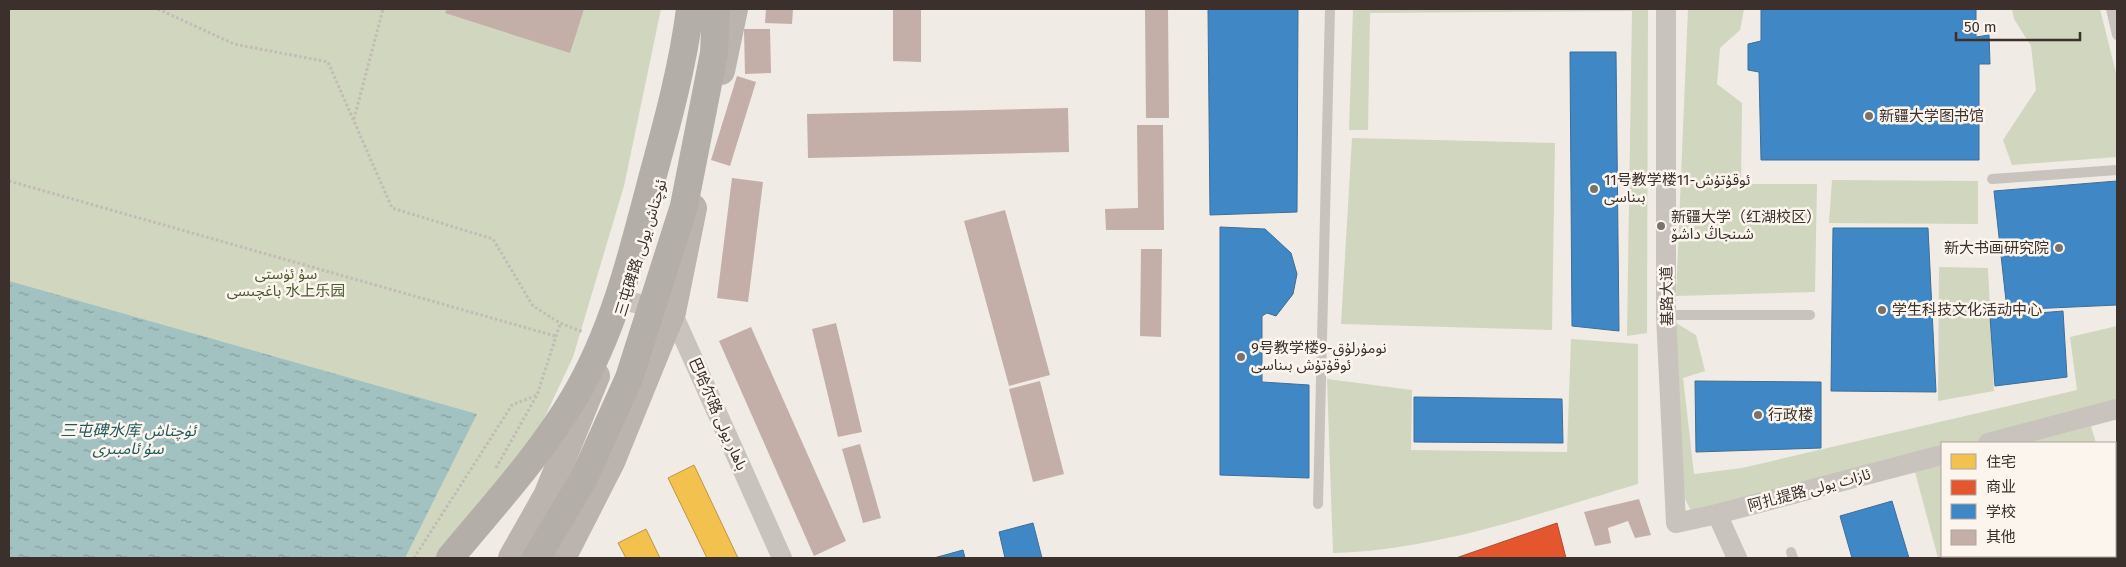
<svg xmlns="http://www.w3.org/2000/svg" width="2126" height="567" font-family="'Fira Sans','Noto Sans Arabic','Noto Sans SC',sans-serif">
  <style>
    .park { fill: #d1d6bf }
    .water { fill: url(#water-ripples) }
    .homes { fill: #f2c14e; stroke: #bb9644 }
    .shops { fill: #e4572e; stroke: #b14b2d }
    .schools { fill: #3f88c5; stroke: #3e6e97 }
    .building { fill: #c3afa7 }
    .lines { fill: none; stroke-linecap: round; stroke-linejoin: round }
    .path { stroke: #c2bbb6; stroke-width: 3; stroke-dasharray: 2.5 2.5; stroke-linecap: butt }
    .service { stroke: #c9c3be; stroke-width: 10 }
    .minor { stroke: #c9c3be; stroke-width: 20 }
    .secondary { stroke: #bab3ae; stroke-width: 28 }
    .trunk { stroke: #b4aea8; stroke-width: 28 }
    .trunk-bridge { stroke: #b4aea8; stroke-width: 28 }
    .poi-dot { fill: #7a716c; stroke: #fbf5ee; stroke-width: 2 }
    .labels { text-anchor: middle; stroke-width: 5; stroke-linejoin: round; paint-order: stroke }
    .poi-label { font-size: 15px; fill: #3b302b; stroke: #fbf5ee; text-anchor: start }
    .street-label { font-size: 15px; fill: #3b302b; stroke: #fbf5ee }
    .park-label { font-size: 15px; fill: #4a5a2e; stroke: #fbf5ee }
    .water-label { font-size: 16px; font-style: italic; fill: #1f5a5e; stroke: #fbf5ee }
  </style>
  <defs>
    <pattern id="water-ripples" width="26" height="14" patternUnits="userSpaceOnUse" patternTransform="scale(1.25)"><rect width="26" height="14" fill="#a1c2c1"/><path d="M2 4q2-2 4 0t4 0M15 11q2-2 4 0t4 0" fill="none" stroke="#849e9d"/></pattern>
  </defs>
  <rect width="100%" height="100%" fill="#f0ebe5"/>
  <g class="park">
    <polygon points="9,9 661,9 624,186 573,357 508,495 459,558 9,558"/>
    <polygon points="1353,9 1648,9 1647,333 1627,336 1632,11 1370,13 1368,130 1349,130"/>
    <polygon points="1688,9 1744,9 1740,30 1720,48 1717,84 1742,103 1741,184 1817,184 1815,292 1676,296"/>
    <polygon points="2012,9 2100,9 2117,77 2117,157 2012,165 2003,140 2036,90 2031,46 2014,19"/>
    <polygon points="1352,138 1555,143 1552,330 1341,324"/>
    <polygon points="1832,180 1978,181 1978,224 1829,223"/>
    <polygon points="1939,267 1988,268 1994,391 1938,401"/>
    <polygon points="1676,323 1696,335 1705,371 1683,378 1694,474 1742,468 2077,390 2070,337 2117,326 2117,411 1984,443 1942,443 1942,454 1693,515 1677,482"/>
    <path d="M1571,339l67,5v140c-99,29 -200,66 -305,69l-6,-174 85,11 -1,60 156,2z"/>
    <polygon points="2091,426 2096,443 2026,443"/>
    <polygon points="1942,465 1942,556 1968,556 1968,558 1938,558 1915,472"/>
  </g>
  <polygon class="water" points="9,281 477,414 405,558 9,558"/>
  <g class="homes">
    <polygon points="694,465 738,558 707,558 668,478"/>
    <polygon points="646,529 660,558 626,558 618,543"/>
  </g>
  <polygon class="shops" points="1557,523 1566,558 1456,558"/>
  <g class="schools">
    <polygon points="1208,9 1298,9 1297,212 1210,215"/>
    <polygon points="1761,9 1976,9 1976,37 1989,35 1990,64 1979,64 1979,160 1761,160 1759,72 1748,70 1748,44 1761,41"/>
    <polygon points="1570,52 1616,52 1619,331 1572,326"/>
    <polygon points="2117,181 2117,305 2007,310 1994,191"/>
    <polygon points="1220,227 1265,229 1291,253 1297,274 1293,294 1276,316 1267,313 1262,316 1262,382 1309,385 1309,478 1220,475"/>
    <polygon points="1833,228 1928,228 1936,392 1831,391"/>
    <polygon points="2063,311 2067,377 1995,386 1990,317"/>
    <polygon points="1695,381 1821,382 1821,448 1696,452"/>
    <polygon points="1414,397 1562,399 1563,443 1414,442"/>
    <polygon points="1892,501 1909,558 1852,558 1840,516"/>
    <polygon points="1033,523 1042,558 1005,558 999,532"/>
    <polygon points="963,550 965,558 934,558"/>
  </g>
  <g class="building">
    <polygon points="447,9 584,9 570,53 445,13"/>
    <polygon points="766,9 793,9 792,24 765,23"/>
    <polygon points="893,9 921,9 921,62 893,61"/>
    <polygon points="1145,9 1168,9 1169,118 1146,118"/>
    <polygon points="744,29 770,29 771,73 745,74"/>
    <polygon points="737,76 756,82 730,166 711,160"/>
    <polygon points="1068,108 1069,152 808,158 807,114"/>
    <polygon points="1137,125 1163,125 1164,230 1106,230 1105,209 1138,208"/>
    <polygon points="732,178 763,182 748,302 717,298"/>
    <polygon points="1005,210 1050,375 1009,386 964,221"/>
    <polygon points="1141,249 1162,249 1161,337 1140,336"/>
    <polygon points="836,323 862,432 838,437 812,329"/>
    <polygon points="751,327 846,541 814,556 719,341"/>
    <polygon points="1040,381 1064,474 1033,482 1009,389"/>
    <polygon points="860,444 881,518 863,523 842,449"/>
    <polygon points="1639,499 1651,535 1635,538 1628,521 1608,528 1611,543 1595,546 1584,512"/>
  </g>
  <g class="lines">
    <g class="path">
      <polyline points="158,9 234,44 328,62 392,208 493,239 533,306 560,323 583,332"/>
      <polyline points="354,119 383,9"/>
      <polyline points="9,181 555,336"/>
      <polyline points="496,468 537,395 560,324"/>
      <polyline points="414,558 512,405 537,395"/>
    </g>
    <g class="service">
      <polyline points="2111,9 2117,35"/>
      <polyline points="1992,179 2117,170"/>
      <polyline points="1666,315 1810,315"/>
      <polyline points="1318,504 1330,9"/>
      <polyline points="1791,552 1793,558"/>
    </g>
    <g class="minor">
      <polyline points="1666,9 1666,315 1676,523 1717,514 1942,455"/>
      <polyline points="627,301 672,312 782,558"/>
      <polyline points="1988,443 2117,409"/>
      <polyline points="1717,514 1737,558"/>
    </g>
    <g class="secondary">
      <polyline points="721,71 734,9"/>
      <polyline points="512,558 547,496 596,376"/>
      <polyline points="562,558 611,462 672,312 693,208"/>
    </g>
    <path class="trunk" d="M450,558c43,-52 91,-104 125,-162 40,-68 58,-145 78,-221 15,-55 30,-110 37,-166"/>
    <polyline class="trunk-bridge" points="536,558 584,478 629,378 684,206 714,53 716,9"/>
  </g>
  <g class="poi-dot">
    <circle cx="1869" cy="116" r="5"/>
    <circle cx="1594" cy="189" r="5"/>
    <circle cx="1661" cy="226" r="5"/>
    <circle cx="2059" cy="248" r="5"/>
    <circle cx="1882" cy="310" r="5"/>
    <circle cx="1241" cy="357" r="5"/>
    <circle cx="1758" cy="415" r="5"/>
  </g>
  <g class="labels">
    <g class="poi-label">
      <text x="1879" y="121">新疆大学图书馆</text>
      <text x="1604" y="185">11号教学楼11-ئوقۇتۇش<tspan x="1604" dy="17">بىناسى</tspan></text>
      <text x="1671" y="222">新疆大学（红湖校区）<tspan x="1671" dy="17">شىنجاڭ داشۆ</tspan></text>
      <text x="2049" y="253" text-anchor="end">新大书画研究院</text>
      <text x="1892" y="315">学生科技文化活动中心</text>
      <text x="1251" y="353">9号教学楼9-نومۇرلۇق<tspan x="1251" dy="17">ئوقۇتۇش بىناسى</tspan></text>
      <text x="1768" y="420">行政楼</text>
    </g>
    <g class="street-label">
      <text transform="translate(641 248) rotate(-73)" y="5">三屯碑路 ئۈچتاش يولى</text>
      <text transform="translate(1667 296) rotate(-91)" y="5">基路大道</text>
      <text transform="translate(718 414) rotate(66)" y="5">巴哈尔路 باھار يولى</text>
      <text transform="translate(1809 490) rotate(-15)" y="5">阿扎提路 ئازات يولى</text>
    </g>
    <g class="park-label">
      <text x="286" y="279">سۇ ئۈستى<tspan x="286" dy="17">باغچىسى 水上乐园</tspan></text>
    </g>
    <g class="water-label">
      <text x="128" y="436">三屯碑水库 ئۈچتاش<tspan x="128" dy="18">سۇ ئامبىرى</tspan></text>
    </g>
  </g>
  <rect width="2126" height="567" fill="none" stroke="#3b302b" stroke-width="20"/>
  <rect x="1941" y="442" width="175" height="115" fill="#fbf5ee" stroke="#aea6a0"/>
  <rect x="1951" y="454" width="25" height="15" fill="#f2c14e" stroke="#aea6a0"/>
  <text x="1986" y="467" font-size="15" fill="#3b302b">住宅</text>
  <rect x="1951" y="480" width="25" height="15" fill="#e4572e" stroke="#aea6a0"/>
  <text x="1986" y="492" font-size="15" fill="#3b302b">商业</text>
  <rect x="1951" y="504" width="25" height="15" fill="#3f88c5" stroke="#aea6a0"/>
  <text x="1986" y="517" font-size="15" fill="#3b302b">学校</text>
  <rect x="1951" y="530" width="25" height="15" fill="#c3afa7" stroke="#aea6a0"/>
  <text x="1986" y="542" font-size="15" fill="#3b302b">其他</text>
  <path d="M1956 32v8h124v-8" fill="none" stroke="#3b302b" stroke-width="2.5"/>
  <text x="1964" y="32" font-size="15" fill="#3b302b" stroke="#fbf5ee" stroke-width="4" paint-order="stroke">50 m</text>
</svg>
